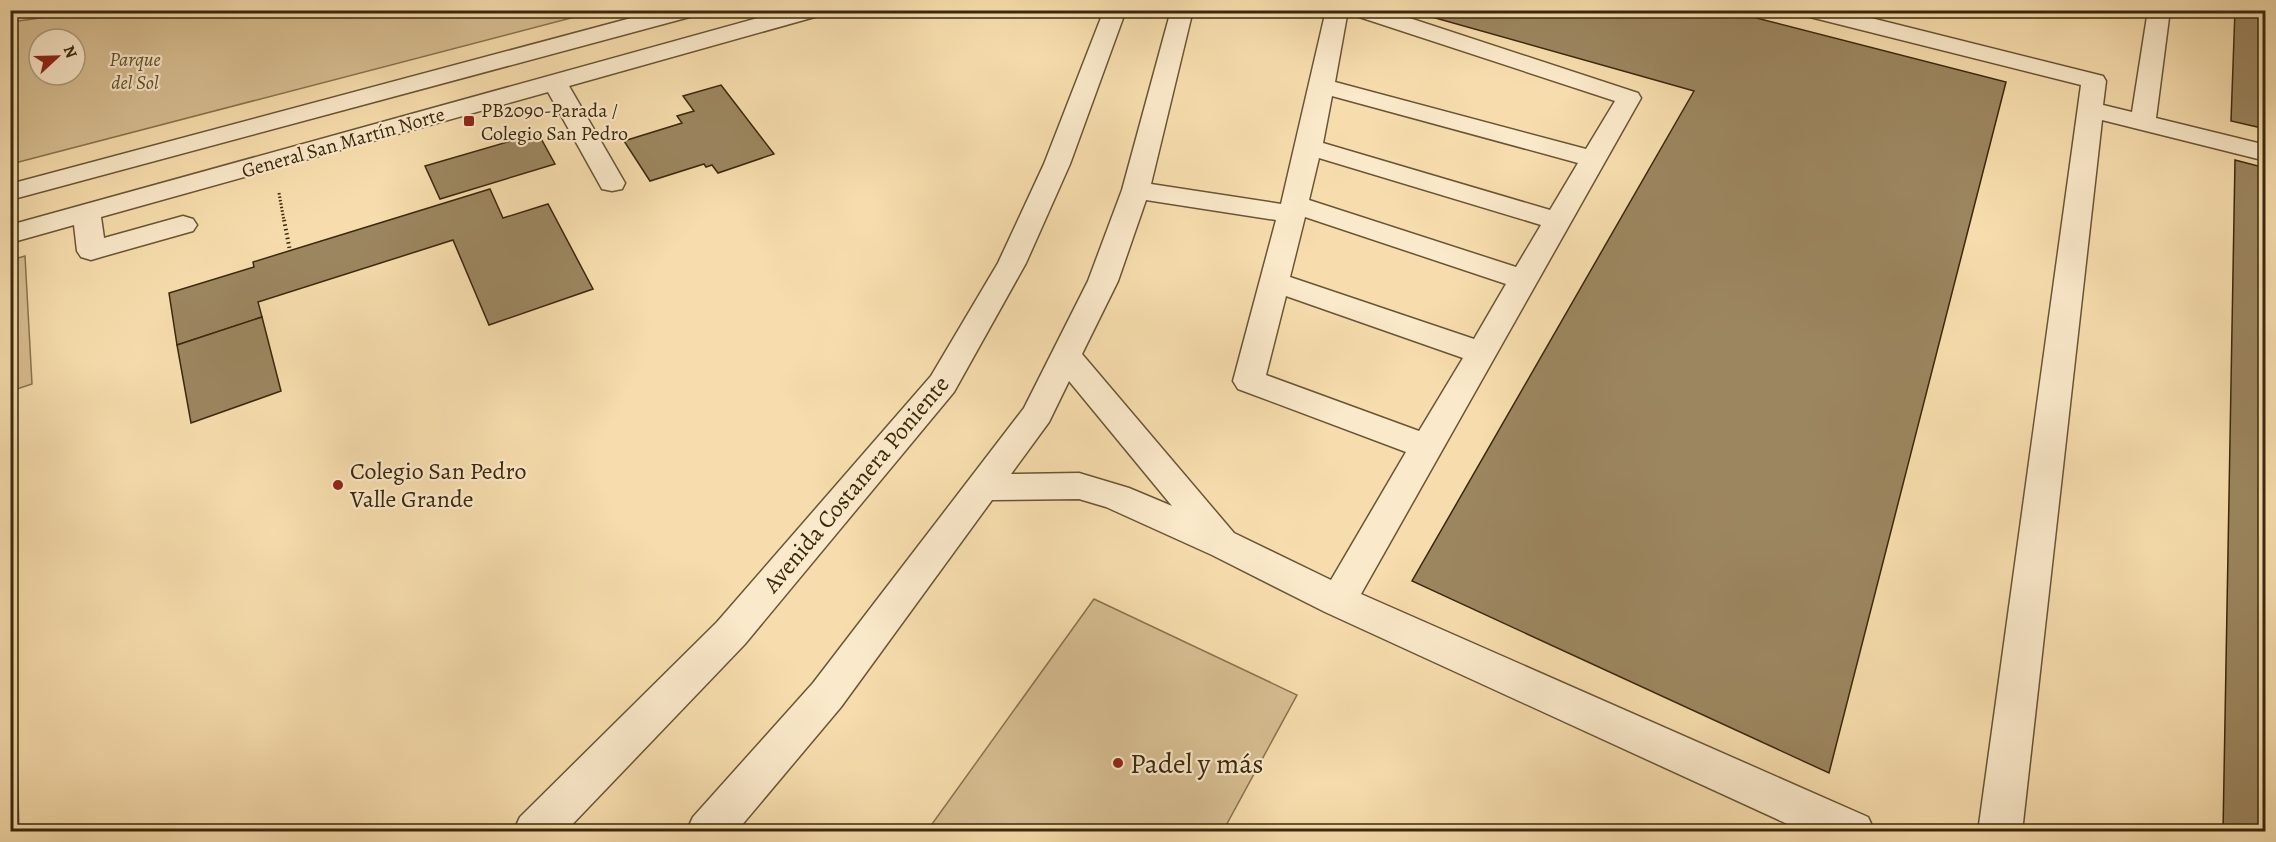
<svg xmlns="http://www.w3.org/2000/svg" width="2276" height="842" font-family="Alegreya,serif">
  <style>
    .green { fill: #d7be92; stroke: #88734f; stroke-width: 1.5; fill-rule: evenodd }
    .building { fill: #9c8660; stroke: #3a280c; stroke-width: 1.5 }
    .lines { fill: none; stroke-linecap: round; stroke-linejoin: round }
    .minor-casing { stroke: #695534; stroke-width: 3 }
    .path-far1 { stroke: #3a280c; stroke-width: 3; stroke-dasharray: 1.5 2; stroke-linecap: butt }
    .path { stroke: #3a280c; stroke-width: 4; stroke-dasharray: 1.5 3; stroke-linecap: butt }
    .minor { fill: #fae9ca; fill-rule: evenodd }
    .poi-dot { fill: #8f2418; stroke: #fae9ca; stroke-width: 2 }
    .labels { text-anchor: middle; stroke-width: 4.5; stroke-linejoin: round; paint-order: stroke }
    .far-park-label { font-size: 20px; font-style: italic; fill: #614e2e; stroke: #fae9ca }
    .far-poi-label { font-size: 20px; fill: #3a280c; stroke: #fae9ca; text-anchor: start }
    .far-street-label { font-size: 20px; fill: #3a280c; stroke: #fae9ca }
    .poi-label { font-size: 24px; fill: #3a280c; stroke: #fae9ca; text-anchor: start }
    .street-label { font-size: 24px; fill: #3a280c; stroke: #fae9ca }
    .near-poi-label { font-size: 28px; fill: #3a280c; stroke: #fae9ca; text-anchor: start }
  </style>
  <rect width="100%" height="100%" fill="#f7ddad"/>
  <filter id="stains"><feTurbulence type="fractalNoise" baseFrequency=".00333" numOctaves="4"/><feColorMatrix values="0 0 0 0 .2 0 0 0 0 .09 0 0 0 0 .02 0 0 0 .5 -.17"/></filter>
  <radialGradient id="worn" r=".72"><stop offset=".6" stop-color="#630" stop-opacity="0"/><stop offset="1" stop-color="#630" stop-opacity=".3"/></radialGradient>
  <g class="green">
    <path d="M97,10h501v1l-587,153v-142zM39,39h36v36h-36z"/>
    <polygon points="25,256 32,384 11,391 11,260"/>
    <polygon points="11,520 19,831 19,832 10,831"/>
    <polygon points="1094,599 1297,695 1223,831 927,831"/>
  </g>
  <g class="building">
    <polygon points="1407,10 1725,10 2006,82 1829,773 1412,581 1694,91"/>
    <polygon points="2235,10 2266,10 2266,129 2231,121"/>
    <polygon points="721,85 774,154 718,173 712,165 706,167 704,164 650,181 624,141 682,123 677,116 694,111 683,96"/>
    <polygon points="538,133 555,164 440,199 425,166"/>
    <polygon points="2235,160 2266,168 2266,832 2223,832"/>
    <polygon points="490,189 503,218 548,204 593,289 489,325 453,240 258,302 262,317 177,345 169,293 254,267 253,262"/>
    <polygon points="262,317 281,391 191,423 177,345"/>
  </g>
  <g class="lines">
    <defs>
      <g id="minor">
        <polygon points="661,10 700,10 697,15 10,200 10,184"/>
        <polygon points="787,10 825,10 822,15 569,86 625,183 622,189 612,191 602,189 548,92 101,217 104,238 183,216 193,219 197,225 193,231 101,257 91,260 81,257 77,251 74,225 10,243 10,225"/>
        <polygon points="1104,10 1126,10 1070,164 1026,263 954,392 745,644 565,832 513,832 520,817 717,622 931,376 998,263 1044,164"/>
        <path d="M1171,10h22l-42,174 130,20 45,-194h22l-13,72 251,67 29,-48 -262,-86 -3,-5h35l253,83 3,5 -280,496 507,223 7,15h-70l-480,-220 -113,-57 -106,-48 -27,-8 -87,1 -151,207 -105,125h-50l7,-15 120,-134 211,-275 64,-127 34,-91zM1332,96l246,67 -28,47 -227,-67zM1319,158l222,67 -25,42 -207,-67zM1146,200l130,20 -43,161 5,8 168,63 -75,128 -97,-47 -152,-179 36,-73zM1305,217l201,67 -32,55 -184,-62zM1286,296l177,62 -44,73 -153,-56zM1069,381l103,125 -43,-18 -50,-15 -68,1 38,-52z"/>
        <polygon points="1799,10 1839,10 2103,76 2106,81 2103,105 2132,112 2148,10 2170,10 2156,118 2266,145 2266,161 2102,120 2022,832 1978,832 2081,85 1802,15"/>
      </g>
    </defs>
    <use href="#minor" class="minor-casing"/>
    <polyline class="path-far1" points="279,193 284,221"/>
    <polyline class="path" points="284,220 290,251"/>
    <use href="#minor" class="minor"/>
  </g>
  <g class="poi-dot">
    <rect x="463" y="115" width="12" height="12" rx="3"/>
    <circle cx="338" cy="485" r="6"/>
    <circle cx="1118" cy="763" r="6"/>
  </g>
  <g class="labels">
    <g class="far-park-label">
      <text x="135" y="66">Parque<tspan x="135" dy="23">del Sol</tspan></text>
    </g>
    <g class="far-poi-label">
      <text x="481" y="117">PB2090-Parada /<tspan x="481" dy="23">Colegio San Pedro</tspan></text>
    </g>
    <g class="far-street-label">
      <text transform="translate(343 142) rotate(-16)" y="7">General San Martín Norte</text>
    </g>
    <g class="poi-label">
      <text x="350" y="479">Colegio San Pedro<tspan x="350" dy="28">Valle Grande</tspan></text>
    </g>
    <g class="street-label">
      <text transform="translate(856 484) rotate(-50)" y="8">Avenida Costanera Poniente</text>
    </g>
    <g class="near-poi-label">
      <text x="1130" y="773">Padel y más</text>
    </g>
  </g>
  <rect width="2276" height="842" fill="none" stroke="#f7ddad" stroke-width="36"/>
  <rect x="12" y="12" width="2252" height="818" fill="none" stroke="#3a280c" stroke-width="3"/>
  <rect x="18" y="18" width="2240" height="806" fill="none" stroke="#3a280c" stroke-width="1.5"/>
  <g transform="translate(57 57) rotate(68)"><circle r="28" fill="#fae9ca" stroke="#ad9c7e" stroke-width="1.5"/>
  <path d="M0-4.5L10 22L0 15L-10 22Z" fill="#8f2418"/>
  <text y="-9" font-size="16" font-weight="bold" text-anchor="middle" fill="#3a280c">N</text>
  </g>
  <rect width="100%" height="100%" filter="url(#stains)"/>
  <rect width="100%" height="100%" fill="url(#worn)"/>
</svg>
